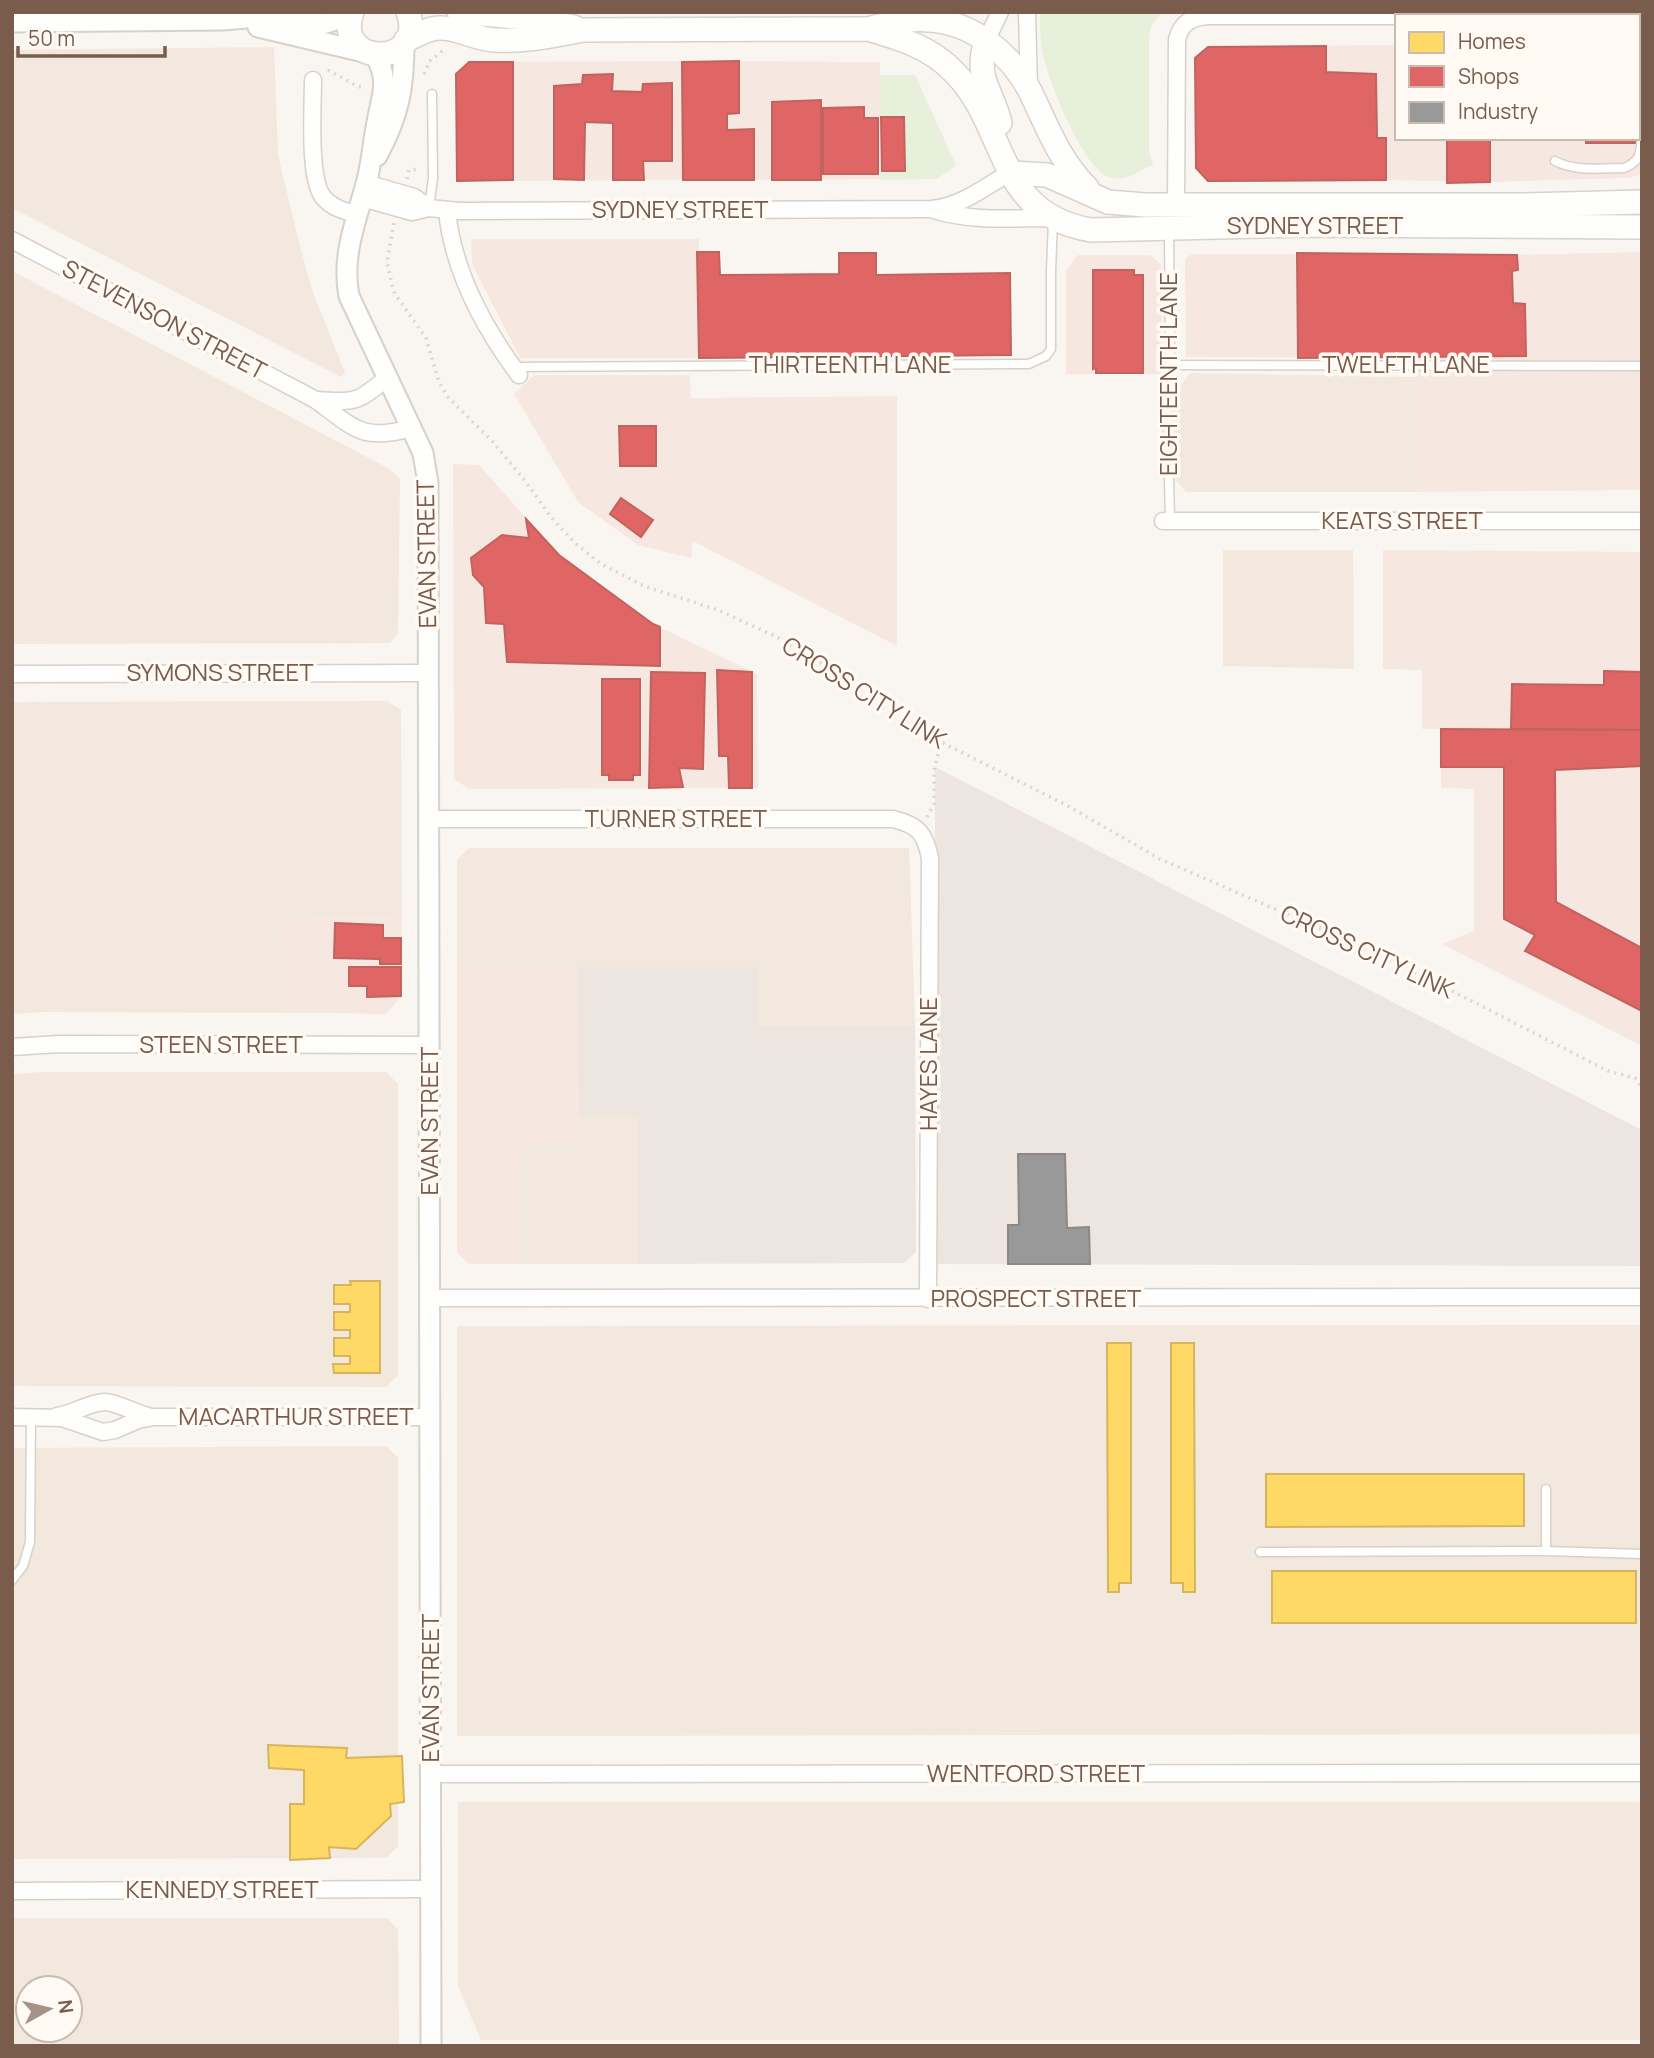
<svg xmlns="http://www.w3.org/2000/svg" width="1654" height="2058" font-family="Manrope,sans-serif">
  <style>
    .residential { fill: #f2e8de; fill-rule: evenodd }
    .commercial { fill: #f6e8e1 }
    .industrial { fill: #ede5e0 }
    .green { fill: #e7f0db }
    .homes { fill: #ffd966; stroke: #d7b45e; stroke-width: 2 }
    .shops { fill: #e06666; stroke: #c1635e; stroke-width: 2 }
    .industry { fill: #999; stroke: #908782; stroke-width: 2 }
    .lines { fill: none; stroke-linecap: round; stroke-linejoin: round }
    .service-casing { stroke: #d7d1cb; stroke-width: 11 }
    .minor-casing { stroke: #d7d1cb; stroke-width: 19 }
    .tertiary-casing { stroke: #d7d1cb; stroke-width: 23 }
    .secondary-casing { stroke: #d9d2cb; stroke-width: 26 }
    .path { stroke: #dcd5d0; stroke-width: 3.5; stroke-dasharray: 2 5; stroke-linecap: butt }
    .service { stroke: #fefefd; stroke-width: 8 }
    .minor { stroke: #fefefd; stroke-width: 16 }
    .tertiary { stroke: #fefefd; stroke-width: 19 }
    .secondary { stroke: #fefefd; stroke-width: 23 }
    .labels { text-anchor: middle; stroke-width: 7; stroke-linejoin: round; paint-order: stroke }
    .street-label { font-size: 24px; fill: #7a5c4d; stroke: #fffaf3 }
  </style>
  <rect width="100%" height="100%" fill="#f9f5f0"/>
  <g class="residential">
    <polygon points="274,47 278,155 299,243 312,290 345,373 341,377 12,208 12,50"/>
    <polygon points="12,271 386,467 394,473 400,479 398,634 390,643 12,644"/>
    <polygon points="1190,373 1417,377 1417,492 1186,492 1175,479 1173,390 1178,390"/>
    <polygon points="1223,550 1353,550 1354,669 1223,666"/>
    <polygon points="387,701 401,710 402,917 282,918 327,1013 42,1012 12,1014 12,702"/>
    <polygon points="469,848 909,848 915,1026 757,1026 756,967 638,1115 638,1264 475,1264 457,1252 457,860"/>
    <polygon points="44,1072 386,1072 398,1084 398,1375 386,1387 12,1386 12,1074"/>
    <polygon points="1642,1325 1642,1734 457,1736 457,1326"/>
    <polygon points="386,1446 398,1458 398,1846 386,1858 12,1859 12,1448"/>
    <polygon points="458,1802 1642,1802 1642,2038 1640,2040 481,2040 458,1986"/>
    <path d="M12,1918h375l11,12 1,116h-387zM28,1988h42v42h-42z"/>
  </g>
  <g class="commercial">
    <polygon points="1397,45 1397,138 1638,138 1639,47 1642,50 1642,170 1639,175 1628,178 1490,182 1386,180 1195,58 1208,47"/>
    <polygon points="739,61 880,62 880,75 915,75 956,166 936,179 457,181 456,74 469,62"/>
    <polygon points="471,239 699,239 699,358 520,358 472,264"/>
    <polygon points="1639,252 1642,255 1642,490 1417,492 1416,358 1186,357 1185,259 1192,254 1517,255"/>
    <polygon points="1078,255 1150,255 1161,264 1162,374 1066,374 1066,271"/>
    <polygon points="534,375 690,375 691,398 897,396 897,646 693,541 691,558 638,545 578,502 514,394"/>
    <polygon points="453,464 479,465 559,555 653,624 757,674 758,788 469,789 454,779"/>
    <polygon points="1383,550 1642,552 1642,1046 1442,944 1474,931 1474,789 1441,788 1441,729 1422,729 1422,670 1383,669"/>
    <polygon points="402,917 401,996 386,1014 284,1012 282,918"/>
    <polygon points="457,967 578,967 579,1145 519,1146 519,1264 469,1264 457,1252"/>
  </g>
  <g class="industrial">
    <polygon points="935,767 1642,1130 1642,1266 935,1264"/>
    <polygon points="578,967 757,967 757,1026 915,1026 916,1252 904,1263 638,1264 638,1116 579,1115"/>
  </g>
  <g class="green">
    <path d="M1040,12h123l-12,14 -2,12v112l4,16h-4c-14,8 -24,16 -40,11 -26,-8 -60,-96 -66,-122 -3,-14 -3,-28 -3,-43z"/>
    <polygon points="880,75 915,75 956,166 936,179 881,180"/>
  </g>
  <g class="homes">
    <polygon points="350,1281 380,1281 380,1373 334,1373 333,1364 350,1364 350,1356 334,1356 334,1338 350,1338 350,1330 334,1330 334,1312 350,1312 350,1304 334,1304 334,1285 351,1285"/>
    <polygon points="1107,1343 1131,1343 1131,1583 1119,1583 1119,1592 1108,1592"/>
    <polygon points="1171,1343 1194,1343 1195,1592 1183,1592 1183,1583 1171,1583"/>
    <polygon points="1266,1474 1524,1474 1524,1526 1266,1527"/>
    <rect x="1272" y="1571" width="364" height="52"/>
    <polygon points="268,1745 347,1748 346,1758 402,1756 404,1802 390,1804 391,1816 356,1849 329,1847 330,1858 290,1860 290,1804 304,1804 304,1770 269,1768"/>
  </g>
  <g class="shops">
    <polygon points="1326,46 1326,72 1376,74 1377,138 1386,138 1386,180 1208,181 1196,168 1195,58 1208,47"/>
    <polygon points="739,61 739,113 727,114 727,130 754,129 754,180 683,180 682,62"/>
    <polygon points="469,62 513,62 513,180 457,181 456,74"/>
    <polygon points="613,74 612,91 642,92 643,84 672,83 672,161 643,161 644,180 613,180 613,123 585,122 584,180 554,179 554,86 582,84 583,75"/>
    <polygon points="821,100 821,180 772,180 772,102"/>
    <polygon points="864,107 864,118 878,118 878,174 823,174 823,108"/>
    <polygon points="881,117 904,117 905,171 882,171"/>
    <polygon points="1447,138 1490,138 1490,182 1447,183"/>
    <rect x="1586" y="138" width="50" height="5"/>
    <polygon points="697,252 719,252 720,275 839,274 839,253 876,253 876,275 1010,273 1011,355 699,358"/>
    <polygon points="1297,253 1517,255 1518,270 1512,271 1513,303 1525,304 1526,356 1298,358"/>
    <polygon points="1093,270 1134,270 1134,275 1143,275 1143,373 1096,373 1096,368 1093,369"/>
    <polygon points="619,426 656,426 656,466 620,466"/>
    <polygon points="621,498 653,520 641,537 610,514"/>
    <polygon points="526,519 559,555 653,624 660,627 660,666 507,662 504,624 486,623 484,587 473,575 471,558 502,535 529,538"/>
    <polygon points="717,670 752,672 752,788 729,788 728,756 719,756"/>
    <polygon points="1604,671 1642,672 1642,730 1511,729 1512,684 1604,685"/>
    <polygon points="651,672 705,673 703,769 679,768 683,787 649,788"/>
    <polygon points="602,679 640,679 640,775 633,775 633,780 609,780 609,775 602,775"/>
    <polygon points="1441,729 1642,730 1642,766 1555,770 1556,902 1642,948 1642,1011 1525,951 1535,935 1504,919 1504,767 1441,767"/>
    <polygon points="335,923 383,925 383,938 401,938 401,964 380,964 380,959 334,958"/>
    <polygon points="349,967 401,967 401,996 367,997 367,986 349,986"/>
  </g>
  <polygon class="industry" points="1018,1154 1065,1154 1067,1228 1089,1227 1090,1264 1008,1264 1008,1225 1019,1225"/>
  <g class="lines">
    <defs>
      <g id="service">
        <path d="M1555,161c21,11 46,7 69,7 5,-2 10,-5 14,-10 7,-12 3,-70 3,-87l-3,-8"/>
        <polyline points="429,208 433,178 432,94"/>
        <polyline points="1169,230 1170,363 1167,393 1170,521"/>
        <polyline points="1170,365 1642,366"/>
        <polyline points="512,367 1029,364 1046,356 1051,349 1051,271 1053,221"/>
        <polyline points="1546,1551 1546,1489"/>
        <polyline points="1260,1552 1546,1551 1642,1554"/>
        <polyline points="12,1580 23,1566 30,1542 31,1417"/>
      </g>
      <g id="minor">
        <polyline points="1027,12 1029,87"/>
        <polyline points="1616,16 1629,12"/>
        <polyline points="1638,19 1642,20"/>
        <polyline points="986,41 1000,12"/>
        <path d="M313,80c0,26 -5,98 10,117 9,11 21,14 34,17"/>
        <polyline points="366,183 414,197 429,208"/>
        <path d="M362,198l50,14 17,-4 30,3 472,-2c29,-2 54,-22 78,-36"/>
        <path d="M1176,205l1,-165c4,-18 15,-23 32,-24h188"/>
        <path d="M934,210c38,12 79,8 119,8"/>
        <path d="M447,211c6,59 37,117 72,164"/>
        <path d="M12,240l304,160c38,28 46,42 95,28"/>
        <path d="M316,400c40,2 39,4 71,-22"/>
        <polyline points="1163,521 1642,521"/>
        <polyline points="12,674 429,673"/>
        <path d="M429,819h464c25,6 32,14 37,39l-2,441"/>
        <polyline points="12,1047 59,1044 429,1045"/>
        <polyline points="430,1298 1642,1297"/>
        <path d="M57,1416c16,-2 33,-14 48,-14 11,0 30,11 43,14"/>
        <polyline points="12,1417 62,1418 103,1432 115,1430 138,1420 154,1417 430,1417"/>
        <polyline points="431,1774 1642,1773"/>
        <polyline points="12,1891 431,1889"/>
      </g>
      <g id="tertiary">
        <polyline points="12,22 222,20 259,17 323,24 339,19 351,12"/>
        <polyline points="258,27 368,53"/>
        <path d="M375,55c15,25 7,40 2,67 -4,19 -5,39 -10,58 -10,39 -26,75 -18,116l74,157 5,30 3,1563"/>
        <path d="M377,156c22,-41 27,-67 27,-113"/>
      </g>
      <g id="secondary">
        <path d="M352,12c-19,57 76,55 56,0"/>
        <polyline points="459,12 526,18 574,27"/>
        <path d="M871,28c19,-5 38,-10 58,-8 43,2 82,34 101,71 17,35 29,69 57,97"/>
        <path d="M406,40c9,-4 17,-9 26,-11 22,-5 42,11 64,11 29,2 59,-5 87,-10l285,-1c31,9 62,18 85,42 56,55 41,143 138,159l216,-5 335,2"/>
        <path d="M986,41c-12,38 6,48 14,82"/>
        <polyline points="1009,173 1047,175 1108,202 1145,205 1523,205 1642,202"/>
      </g>
    </defs>
    <use href="#service" class="service-casing"/>
    <use href="#minor" class="minor-casing"/>
    <use href="#tertiary" class="tertiary-casing"/>
    <use href="#secondary" class="secondary-casing"/>
    <g class="path">
      <polyline points="328,70 357,86 365,88"/>
      <polyline points="424,74 430,61 445,49"/>
      <polyline points="407,179 409,170 420,169"/>
      <polyline points="394,223 387,262 392,285 395,294 426,338 439,382 448,397 493,442 526,482 551,517 575,543 601,564 644,586 718,610 777,637 824,665 895,717 941,742 1068,806 1160,859 1351,942 1462,996 1608,1071 1635,1078 1642,1087"/>
      <polyline points="927,817 934,804 934,770 941,743"/>
    </g>
    <use href="#service" class="service"/>
    <use href="#minor" class="minor"/>
    <use href="#tertiary" class="tertiary"/>
    <use href="#secondary" class="secondary"/>
  </g>
  <g class="labels">
    <g class="street-label">
      <text x="680" y="218">SYDNEY STREET</text>
      <text x="1315" y="234">SYDNEY STREET</text>
      <text transform="translate(164 320) rotate(28)" y="8">STEVENSON STREET</text>
      <text x="850" y="373">THIRTEENTH LANE</text>
      <text x="1406" y="373">TWELFTH LANE</text>
      <text transform="translate(1169 374) rotate(-90)" y="8">EIGHTEENTH LANE</text>
      <text x="1402" y="529">KEATS STREET</text>
      <text transform="translate(427 554) rotate(-91)" y="8">EVAN STREET</text>
      <text x="220" y="681">SYMONS STREET</text>
      <text transform="translate(864 693) rotate(32)" y="8">CROSS CITY LINK</text>
      <text x="676" y="827">TURNER STREET</text>
      <text transform="translate(1367 952) rotate(25)" y="8">CROSS CITY LINK</text>
      <text x="221" y="1053">STEEN STREET</text>
      <text transform="translate(929 1064) rotate(-90)" y="8">HAYES LANE</text>
      <text transform="translate(430 1121) rotate(-90)" y="8">EVAN STREET</text>
      <text x="1036" y="1307">PROSPECT STREET</text>
      <text x="296" y="1425">MACARTHUR STREET</text>
      <text transform="translate(431 1688) rotate(-90)" y="8">EVAN STREET</text>
      <text x="1036" y="1782">WENTFORD STREET</text>
      <text x="222" y="1898">KENNEDY STREET</text>
    </g>
  </g>
  <rect width="1654" height="2058" fill="none" stroke="#7a5c4d" stroke-width="28"/>
  <rect x="1395" y="14" width="245" height="126" fill="#fffaf3" stroke="#cabbb1" stroke-width="2"/>
  <rect x="1409" y="32" width="35" height="21" fill="#ffd966" stroke="#cabbb1" stroke-width="2"/>
  <text x="1458" y="49" font-size="21" fill="#7a5c4d">Homes</text>
  <rect x="1409" y="66" width="35" height="21" fill="#e06666" stroke="#cabbb1" stroke-width="2"/>
  <text x="1458" y="84" font-size="21" fill="#7a5c4d">Shops</text>
  <rect x="1409" y="102" width="35" height="21" fill="#999999" stroke="#cabbb1" stroke-width="2"/>
  <text x="1458" y="119" font-size="21" fill="#7a5c4d">Industry</text>
  <g transform="translate(49 2009) rotate(82)"><circle r="33" fill="#fffaf3" stroke="#cabbb1" stroke-width="2"/>
  <path d="M0-5L12 26L0 18L-12 26Z" fill="#a69286"/>
  <text y="-10" font-size="19" font-weight="bold" text-anchor="middle" fill="#7a5c4d">N</text>
  </g>
  <path d="M18 46v10h147v-10" fill="none" stroke="#7a5c4d" stroke-width="3.5"/>
  <text x="28" y="46" font-size="21" fill="#7a5c4d" stroke="#fffaf3" stroke-width="5" paint-order="stroke">50 m</text>
</svg>
